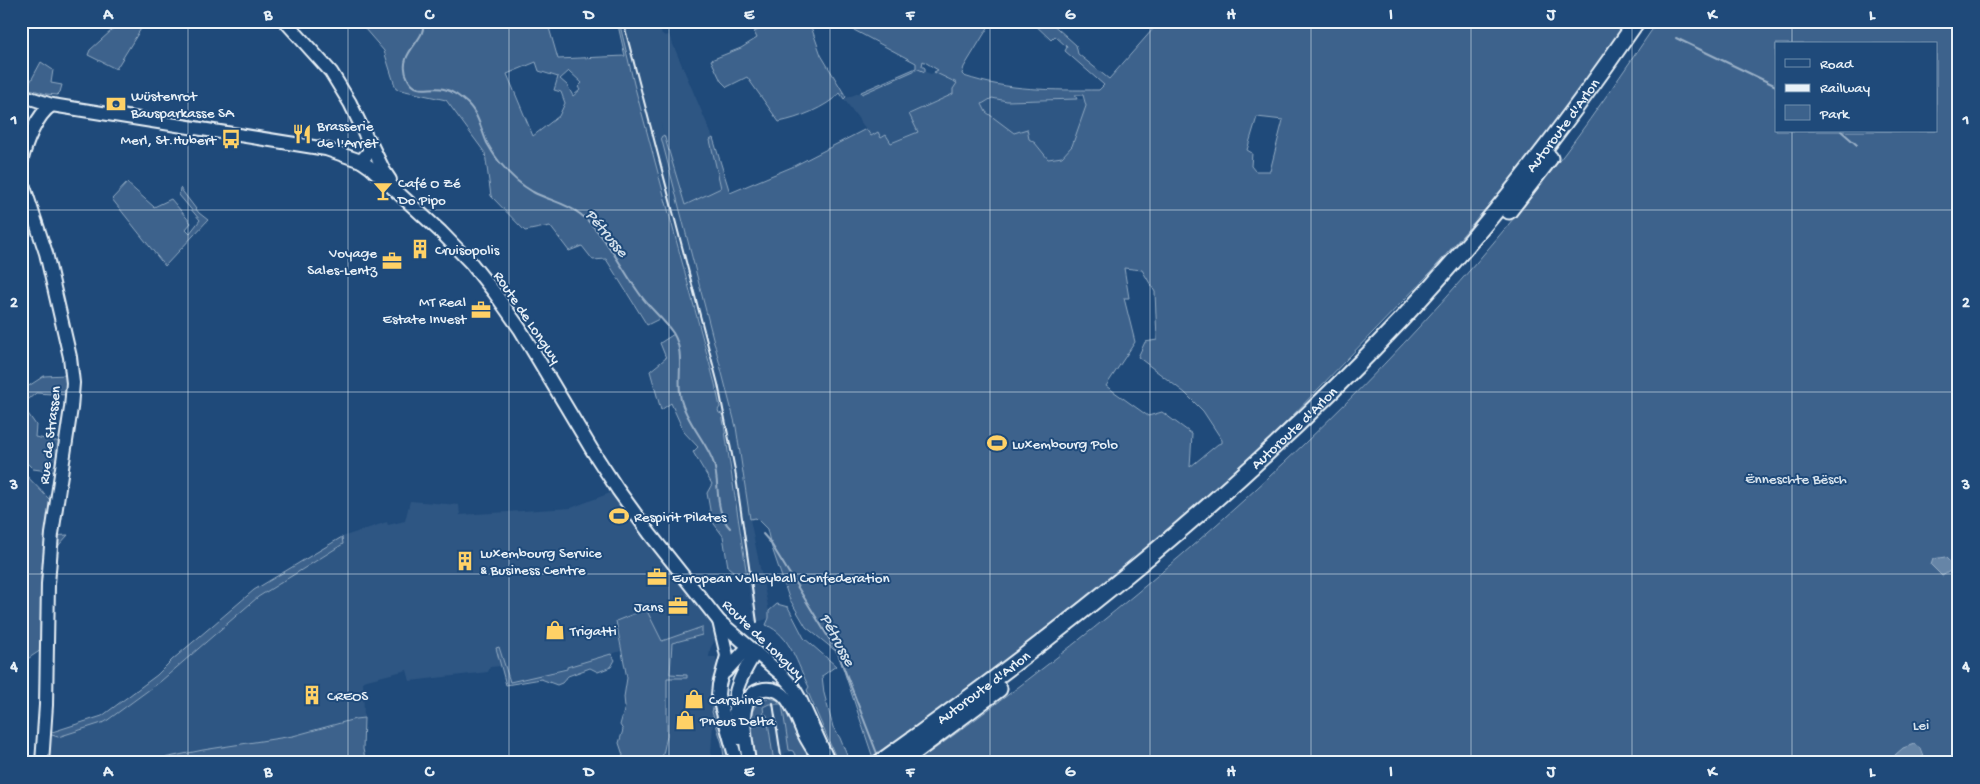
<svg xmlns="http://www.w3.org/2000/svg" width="1980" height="784" font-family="'Gochi Hand',sans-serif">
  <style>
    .built { fill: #2e5683 }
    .green { fill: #3c628c; stroke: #92aac2; fill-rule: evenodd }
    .water { fill: #6685a7; stroke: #9ab0c7 }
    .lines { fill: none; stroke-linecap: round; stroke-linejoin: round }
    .stream { stroke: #9ab0c7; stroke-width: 2 }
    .major-casing { stroke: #e8f1f8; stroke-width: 16 }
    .highway-casing { stroke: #e8f1f8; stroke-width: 19 }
    .major { stroke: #1f4a7a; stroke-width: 12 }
    .highway { stroke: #1f4a7a; stroke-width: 15 }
    .rail { stroke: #e8f1f8; stroke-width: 2 }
    .grid { fill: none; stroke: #e8f1f8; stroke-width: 1; stroke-opacity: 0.55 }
    .labels { text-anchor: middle; stroke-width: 4; stroke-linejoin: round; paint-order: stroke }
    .poi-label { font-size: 15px; fill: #e8f1f8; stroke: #1f4a7a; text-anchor: start }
    .street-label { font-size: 15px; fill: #e8f1f8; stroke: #1f4a7a }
    .park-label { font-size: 15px; fill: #d7e3ed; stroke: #1f4a7a }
    .water-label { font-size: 16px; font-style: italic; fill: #d4e1ec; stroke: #1f4a7a }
    .neatline { fill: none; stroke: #e8f1f8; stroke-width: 2 }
    .grid-label { font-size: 16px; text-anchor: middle; font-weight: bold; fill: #e8f1f8 }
  </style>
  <rect width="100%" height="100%" fill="#1f4a7a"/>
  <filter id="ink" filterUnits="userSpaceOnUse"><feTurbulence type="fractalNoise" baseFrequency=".02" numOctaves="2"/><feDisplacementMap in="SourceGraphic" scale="10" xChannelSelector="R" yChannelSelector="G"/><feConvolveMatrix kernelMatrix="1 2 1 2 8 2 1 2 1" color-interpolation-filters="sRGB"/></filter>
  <g filter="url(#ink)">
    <g class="built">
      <polygon points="619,21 662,21 661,33 665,36 669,35 713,138 710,140 721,188 685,205 660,121 664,135 661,137 736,427 750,519 769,611 769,618 761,621 754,621 724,425 722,414 719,413 718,409 720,407 715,384 634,84"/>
      <polygon points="918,69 931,74 934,72 957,83 953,94 909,114 918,131 891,143 881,138 871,136 844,99 861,92 862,94"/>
      <polygon points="992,98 1007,101 1051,101 1052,98 1083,99 1086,106 1072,146 1062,157 1048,159 1035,143 1014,133 986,112 981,104"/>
      <polygon points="618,490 719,621 720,639 715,640 710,649 709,657 716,657 716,672 713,673 714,705 711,755 709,757 713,763 661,763 667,736 667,677 687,678 687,676 670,674 672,643 702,635 702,627 662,641 659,634 616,621 621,651 531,678 510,682 499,647 496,649 501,666 490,667 488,672 410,681 407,670 363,681 364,718 355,719 293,736 203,750 159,760 140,763 45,763 49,734 105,722 161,681 258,597 343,544 342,537 387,522 388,525 405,521 410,501 459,505 460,515 571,508"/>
      <polygon points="773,703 782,704 790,752 785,753 786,763 774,763 767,715 764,716 763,706"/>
    </g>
    <g class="green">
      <polygon points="122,21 137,21 142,27 116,69 88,55 90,50"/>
      <path d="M358,21h189l11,38 67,-3 -8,-35h2l15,63 81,300 5,23 -2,3 1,3 3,1 2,11 23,151 -7,1 -12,-10 -5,-31 -11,-15 -5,-28 5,-9 -19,-32 5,-5 -14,-15 -13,-29 -10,7 -11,-39 16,-13 -6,-15 14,-9 -13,-16 -14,7 -41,-66 -13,1 -11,-14 -13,5 -19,-25 -25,5 -34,-35 -6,-43 -39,-53 -50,-11 -12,-38zM536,62l3,9 19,6 -4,13 7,2 4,11 -6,13 -26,20 -26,-62zM569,71l13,12 -4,4 2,3 -7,6 -6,-11 -7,-6z"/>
      <path d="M777,21h32l12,34 25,42 -2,2 -4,-6c-15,15 -41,25 -61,29l-32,-45 -20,10 -6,-6 -10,-21 30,-12 16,-10 -3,-6z"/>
      <path d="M837,21h155l-28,46 -2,7 2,2c44,15 89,14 135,14l5,-5 -39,-34 2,-4 -12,-11 -4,4 -20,-19h18l27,24 2,9 31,25 44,-50 -9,-8h484l-33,49 -88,114 -77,89 -164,170 -131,115 -172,135 -90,65 -35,-105 -32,-26 -17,-29 -19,-56 -3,-13 -11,-11 -6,1 -14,-92 -75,-290 3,-2 1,3 20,67 36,-17 -11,-48 3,-2 17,55 62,-26 74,-38 5,7 7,-4 3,6 5,-3 5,8 27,-11 -9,-18 44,-20v-5l4,-6 -23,-11 4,-2 -15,-9 -1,5 3,2v4l-7,-3 -56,25 -1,-2 55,-24v-5zM1075,95h8l3,11 -14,40 -10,11 -14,2 -13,-16 -6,-4 -2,-10 -13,4 -28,-21 -4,-8 10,-6 15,3 70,-2zM1257,117l26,3 -13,51h-15l-4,-5 1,-13 -5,-3zM1124,268l18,2 13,22 2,48 -12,2 -7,15 47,36 18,18 19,29v3l-4,1 -28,23 2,-33 -30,-22 -14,4 -42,-30 29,-44 -11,-44h5z"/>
      <path d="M1658,21h301v742h-1044c242,-172 471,-374 651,-611 32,-43 62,-87 92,-131zM1776,44h160v87h-160z"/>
      <polygon points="41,62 53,70 51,83 62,85 60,92 57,95 46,94 27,88"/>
      <polygon points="127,183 154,207 171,199 191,223 186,229 190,233 200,220 179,195 180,188 199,213 208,220 165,266 112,199"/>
      <polygon points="66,375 67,395 36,393 22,405 36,425 35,437 61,442 55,472 33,469 21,457 21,391 44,376"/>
      <polygon points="21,470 51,501 45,534 47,536 68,535 59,545 56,556 51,640 49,733 102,716 157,675 172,660 254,590 342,537 343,544 258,597 161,681 105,722 58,737 49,734 40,704 41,650 23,662 21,660"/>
      <path d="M777,604l11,3 16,31 32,28 -14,10 2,17 9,34 7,11 10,25h-10l-6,-10 -27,-63 2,-3c-12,-22 -18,-52 -43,-62l3,-7v-7z"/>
      <polygon points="646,609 662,641 702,627 702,635 672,643 670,674 687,675 687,678 667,678 667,736 661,763 620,763 623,755 619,743 623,730 620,725 625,707 624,697 627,678 616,621"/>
      <polygon points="499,647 510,682 567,669 567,667 611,654 615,660 611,667 598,672 590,668 568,676 562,683 557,685 541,679 506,685 496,648"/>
      <path d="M770,698l7,2 5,4 21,39 15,20h-19l-6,-12 -4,-1 -7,-46h-13l-6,3 1,8h3l7,48h-17c-4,-22 -18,-59 13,-65z"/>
      <polygon points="714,705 726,746 729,763 725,763 722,743 712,712"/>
      <polygon points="364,718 363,749 366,763 140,763 203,750 293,736 355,719"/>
    </g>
    <g class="water">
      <polygon points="1945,557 1952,564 1952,570 1942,576 1931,565 1933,559"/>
      <polygon points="1914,744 1920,748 1923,756 1921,763 1894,763 1895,755 1903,748"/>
    </g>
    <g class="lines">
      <g class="stream">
        <path d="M422,21c8,19 -28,31 -14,58 9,17 22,6 36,10 9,2 16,8 23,14 11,10 14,26 20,40 4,7 9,16 15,22 8,10 19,20 31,27 15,8 33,11 47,22 25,19 41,54 59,79 10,15 24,25 34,40 13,21 3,44 8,67 6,23 26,42 33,64 6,21 0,47 16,64"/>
        <polyline points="1676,38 1776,86"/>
        <polyline points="1841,131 1857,145"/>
        <polyline points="763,534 770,542 838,653 878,756"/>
      </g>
      <defs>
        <g id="major">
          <polyline points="285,21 331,72 350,103 365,134 369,147 369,152 361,161"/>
          <polyline points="21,95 52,105 326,149 361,161 371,168 441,232 471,263 494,292 520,329 592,450 618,490 650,534 719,621 782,675 793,687 801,701 829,763"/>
          <polyline points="369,140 384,171 390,180"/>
          <path d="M21,163c4,-18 15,-48 31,-58"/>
          <polyline points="21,178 46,253 70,357 73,383 71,408 52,534 48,584 46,705 42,763"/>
          <polyline points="719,621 727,656 719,685 718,695 737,763"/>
          <polyline points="725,672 748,647"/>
          <path d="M739,738c-8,-41 -6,-49 16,-85"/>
          <path d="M749,763c-2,-22 -16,-69 15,-74 10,-1 17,2 23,10 10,13 13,31 22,44 3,6 8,11 12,16"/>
        </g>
        <g id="highway">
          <polyline points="1509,211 1550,158"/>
          <path id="s1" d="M879,763c186,-132 366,-276 522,-443 87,-93 164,-194 236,-299"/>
          <polyline points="900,763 999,689"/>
        </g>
      </defs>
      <use href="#major" class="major-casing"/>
      <use href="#highway" class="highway-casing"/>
      <use href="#major" class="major"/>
      <use href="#highway" class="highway"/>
      <g class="rail">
        <polyline points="623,21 718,384 735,470 757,622"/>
        <polyline points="773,703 782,763"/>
      </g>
    </g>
  </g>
  <path class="grid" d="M188,21v742M348,21v742M509,21v742M669,21v742M830,21v742M990,21v742M1150,21v742M1311,21v742M1471,21v742M1632,21v742M1792,21v23M1792,131v632M21,210h1938M21,392h1938M21,574h1938"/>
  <defs>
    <symbol id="bank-bare" viewBox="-9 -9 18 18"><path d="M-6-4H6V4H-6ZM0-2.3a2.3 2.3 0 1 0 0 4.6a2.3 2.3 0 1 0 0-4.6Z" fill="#ffd166" stroke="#1f4a7a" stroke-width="2.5" paint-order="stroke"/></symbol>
    <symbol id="restaurant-bare" viewBox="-9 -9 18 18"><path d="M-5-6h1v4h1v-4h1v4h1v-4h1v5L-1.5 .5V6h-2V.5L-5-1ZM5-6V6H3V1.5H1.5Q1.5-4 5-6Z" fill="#ffd166" stroke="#1f4a7a" stroke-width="2.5" paint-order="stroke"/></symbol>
    <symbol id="bus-bare" viewBox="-9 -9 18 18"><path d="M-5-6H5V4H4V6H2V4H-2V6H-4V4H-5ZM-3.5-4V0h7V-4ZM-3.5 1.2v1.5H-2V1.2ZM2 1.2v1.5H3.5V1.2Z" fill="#ffd166" stroke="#1f4a7a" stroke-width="2.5" paint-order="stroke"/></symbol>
    <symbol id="bar-bare" viewBox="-9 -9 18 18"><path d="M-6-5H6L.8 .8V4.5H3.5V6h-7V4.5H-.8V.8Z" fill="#ffd166" stroke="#1f4a7a" stroke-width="2.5" paint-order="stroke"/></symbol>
    <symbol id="building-bare" viewBox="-9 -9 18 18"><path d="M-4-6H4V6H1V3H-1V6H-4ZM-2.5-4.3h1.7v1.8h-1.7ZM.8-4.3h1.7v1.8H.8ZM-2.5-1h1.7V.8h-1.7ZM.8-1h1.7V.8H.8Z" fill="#ffd166" stroke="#1f4a7a" stroke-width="2.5" paint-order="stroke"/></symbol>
    <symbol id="office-bare" viewBox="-9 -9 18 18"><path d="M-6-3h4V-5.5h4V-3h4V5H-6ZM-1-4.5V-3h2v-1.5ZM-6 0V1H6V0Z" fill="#ffd166" stroke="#1f4a7a" stroke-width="2.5" paint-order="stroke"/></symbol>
    <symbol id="stadium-bare" viewBox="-9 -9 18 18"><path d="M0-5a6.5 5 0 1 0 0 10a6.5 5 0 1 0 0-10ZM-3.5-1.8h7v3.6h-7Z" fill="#ffd166" stroke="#1f4a7a" stroke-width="2.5" paint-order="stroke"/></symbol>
    <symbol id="shop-bare" viewBox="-9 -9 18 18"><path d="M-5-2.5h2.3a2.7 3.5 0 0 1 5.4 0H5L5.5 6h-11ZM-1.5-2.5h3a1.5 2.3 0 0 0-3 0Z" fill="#ffd166" stroke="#1f4a7a" stroke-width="2.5" paint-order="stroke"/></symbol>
  </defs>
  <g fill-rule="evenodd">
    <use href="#bank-bare" x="102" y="90" width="28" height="28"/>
    <use href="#restaurant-bare" x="288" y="120" width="28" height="28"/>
    <use href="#bus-bare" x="217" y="125" width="28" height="28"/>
    <use href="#bar-bare" x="369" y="177" width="28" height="28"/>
    <use href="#building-bare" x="406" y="235" width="28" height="28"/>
    <use href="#office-bare" x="378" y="247" width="28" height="28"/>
    <use href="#office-bare" x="467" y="296" width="28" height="28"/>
    <use href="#stadium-bare" x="983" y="429" width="28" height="28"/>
    <use href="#stadium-bare" x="605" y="502" width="28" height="28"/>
    <use href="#building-bare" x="451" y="547" width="28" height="28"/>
    <use href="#office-bare" x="643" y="563" width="28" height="28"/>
    <use href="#office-bare" x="664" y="592" width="28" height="28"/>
    <use href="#shop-bare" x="541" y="616" width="28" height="28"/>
    <use href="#building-bare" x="298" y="681" width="28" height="28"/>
    <use href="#shop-bare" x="680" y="685" width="28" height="28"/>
    <use href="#shop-bare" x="671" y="706" width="28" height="28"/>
  </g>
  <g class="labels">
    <g class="poi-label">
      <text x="131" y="100">Wüstenrot<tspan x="131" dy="17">Bausparkasse SA</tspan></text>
      <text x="317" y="130">Brasserie<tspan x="317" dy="17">de l'Arrêt</tspan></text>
      <text x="216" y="144" text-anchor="end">Merl, St.Hubert</text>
      <text x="398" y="187">Café O Zé<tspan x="398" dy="17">Do Pipo</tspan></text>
      <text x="435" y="254">Cruisopolis</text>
      <text x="377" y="257" text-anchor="end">Voyage<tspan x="377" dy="17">Sales-Lentz</tspan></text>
      <text x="466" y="306" text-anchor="end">MT Real<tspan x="466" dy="17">Estate Invest</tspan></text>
      <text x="1012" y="448">Luxembourg Polo</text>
      <text x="634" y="521">Respirit Pilates</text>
      <text x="480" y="557">Luxembourg Service<tspan x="480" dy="17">&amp; Business Centre</tspan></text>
      <text x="672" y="582">European Volleyball Confederation</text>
      <text x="663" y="611" text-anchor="end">Jans</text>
      <text x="570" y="635">Trigatti</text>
      <text x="327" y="700">CREOS</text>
      <text x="709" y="704">Carshine</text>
      <text x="700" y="725">Pneus Delta</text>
    </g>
    <g class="street-label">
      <text dy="5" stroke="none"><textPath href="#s1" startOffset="939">Autoroute d'Arlon</textPath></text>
      <text transform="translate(528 317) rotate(56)" y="5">Route de Longwy</text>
      <text dy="5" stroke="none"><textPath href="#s1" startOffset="534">Autoroute d'Arlon</textPath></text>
      <text transform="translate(49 435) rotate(-83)" y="5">Rue de Strassen</text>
      <text transform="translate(764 639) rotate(44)" y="5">Route de Longwy</text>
      <text dy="5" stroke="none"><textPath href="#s1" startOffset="129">Autoroute d'Arlon</textPath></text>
    </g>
    <g class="park-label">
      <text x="1796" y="483">Ënneschte Bësch</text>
      <text x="1921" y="729">Lei</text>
    </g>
    <g class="water-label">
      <text transform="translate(608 232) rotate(50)" y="6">Pétrusse</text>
      <text transform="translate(839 639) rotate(62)" y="6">Pétrusse</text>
    </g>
  </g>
  <rect width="1980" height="784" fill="none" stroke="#1f4a7a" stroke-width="55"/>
  <rect x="1775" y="42" width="162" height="90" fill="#1f4a7a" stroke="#6f8dac"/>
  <rect x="1785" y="59" width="25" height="8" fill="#1f4a7a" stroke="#6f8dac"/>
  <text x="1820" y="68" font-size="15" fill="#e8f1f8">Road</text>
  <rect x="1785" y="84" width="25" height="8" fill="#e8f1f8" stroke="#6f8dac"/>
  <text x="1820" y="92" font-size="15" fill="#e8f1f8">Railway</text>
  <rect x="1785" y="105" width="25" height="15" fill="#3c628c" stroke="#6f8dac"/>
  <text x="1820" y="118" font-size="15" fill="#e8f1f8">Park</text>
  <rect x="28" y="28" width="1924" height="728" class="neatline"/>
  <g class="grid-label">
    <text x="108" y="19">A</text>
    <text x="268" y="19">B</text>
    <text x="429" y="19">C</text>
    <text x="589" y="19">D</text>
    <text x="749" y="19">E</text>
    <text x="910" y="19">F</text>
    <text x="1070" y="19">G</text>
    <text x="1231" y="19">H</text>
    <text x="1391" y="19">I</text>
    <text x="1551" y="19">J</text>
    <text x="1712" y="19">K</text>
    <text x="1872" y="19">L</text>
    <text x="14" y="124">1</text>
    <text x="1966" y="124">1</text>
    <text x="14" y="307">2</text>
    <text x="1966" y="307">2</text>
    <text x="14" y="489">3</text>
    <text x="1966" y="489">3</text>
    <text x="14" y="671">4</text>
    <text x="1966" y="671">4</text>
    <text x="108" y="776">A</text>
    <text x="268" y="776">B</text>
    <text x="429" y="776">C</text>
    <text x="589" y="776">D</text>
    <text x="749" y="776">E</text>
    <text x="910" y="776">F</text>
    <text x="1070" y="776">G</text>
    <text x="1231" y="776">H</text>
    <text x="1391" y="776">I</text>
    <text x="1551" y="776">J</text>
    <text x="1712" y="776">K</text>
    <text x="1872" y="776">L</text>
  </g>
</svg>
